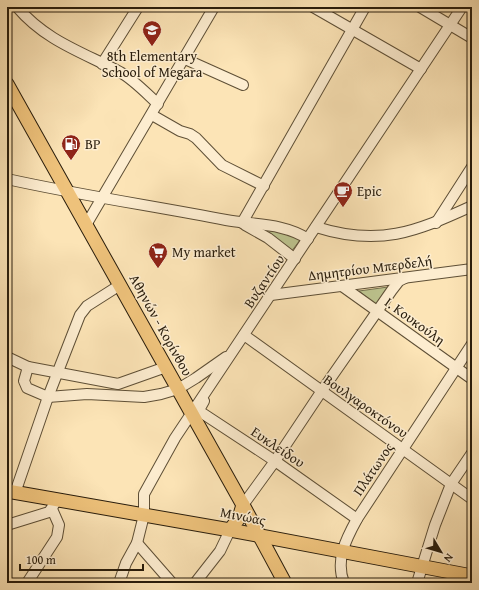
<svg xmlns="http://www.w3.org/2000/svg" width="479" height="590" font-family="'Gentium Book Plus',serif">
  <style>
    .green { fill: #bdc48f; stroke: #73704e }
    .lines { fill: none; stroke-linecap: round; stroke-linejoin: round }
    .minor-casing { stroke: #5e4f36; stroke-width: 12 }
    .major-casing { stroke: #291d0c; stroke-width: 15 }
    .minor { stroke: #fdedd0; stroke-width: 10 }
    .major { stroke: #eec27b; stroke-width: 13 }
    .labels { text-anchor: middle; stroke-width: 3; stroke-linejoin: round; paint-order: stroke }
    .poi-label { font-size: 14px; fill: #291d0c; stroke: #fdedd0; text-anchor: start }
    .street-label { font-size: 14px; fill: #291d0c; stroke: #fdedd0 }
  </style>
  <rect width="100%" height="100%" fill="#fce4b6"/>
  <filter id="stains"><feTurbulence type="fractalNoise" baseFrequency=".005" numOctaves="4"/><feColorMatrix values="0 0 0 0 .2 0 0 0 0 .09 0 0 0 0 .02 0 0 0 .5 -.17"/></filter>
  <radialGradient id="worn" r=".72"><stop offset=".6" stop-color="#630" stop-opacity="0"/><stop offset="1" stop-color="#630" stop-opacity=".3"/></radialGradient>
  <g class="green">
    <polygon points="264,229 287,233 300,240 291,252"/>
    <polygon points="388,287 377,306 359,291"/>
  </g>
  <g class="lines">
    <defs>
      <g id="minor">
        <path d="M17,7c29,34 65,45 103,65 14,8 26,21 38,32"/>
        <polyline points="313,7 421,69"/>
        <polyline points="420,7 472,38"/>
        <polyline points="185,59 243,85"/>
        <polyline points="102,64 138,7"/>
        <polyline points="152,115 180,131 190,134 196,138 222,165 264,186"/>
        <path d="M7,179c72,16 146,27 219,41 28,5 58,3 82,19"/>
        <polyline points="242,223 365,7"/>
        <polyline points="436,223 472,167"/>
        <polyline points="86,225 214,7"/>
        <polyline points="245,225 268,238 295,259"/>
        <path d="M316,227c63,20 99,5 156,-21"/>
        <polyline points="342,286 472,379"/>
        <polyline points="271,295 472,269"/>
        <polyline points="244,335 472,499"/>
        <polyline points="7,357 28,367 24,381 27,388 48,397 87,394 144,397 161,394 178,389 196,378 226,357"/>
        <polyline points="28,367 118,384 166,367"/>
        <polyline points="204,401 199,410 202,413 275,461 357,519"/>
        <polyline points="15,493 48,397 80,315 87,306 120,285"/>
        <polyline points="243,505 275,461 321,392 392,290 399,281 405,278"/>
        <polyline points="7,525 49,512 55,503"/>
        <polyline points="137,543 172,583"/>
        <polyline points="27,583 57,537 59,525 52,509"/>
        <polyline points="119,583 126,563 137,543 144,515 144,494 175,438 462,7"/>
        <polyline points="195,583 220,551 230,530"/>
        <path d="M344,583c-9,-23 2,-44 13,-64l115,-175"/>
        <polyline points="417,583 435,525 451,484 472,453"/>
      </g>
      <g id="major">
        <polyline points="7,84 243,505 285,583"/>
        <polyline points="7,491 230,530 472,576"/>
        <polyline points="230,530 239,518 243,505"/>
      </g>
    </defs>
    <use href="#minor" class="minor-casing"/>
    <use href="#major" class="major-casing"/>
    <use href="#minor" class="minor"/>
    <use href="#major" class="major"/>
  </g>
  <defs>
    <symbol id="school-pin" viewBox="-11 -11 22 30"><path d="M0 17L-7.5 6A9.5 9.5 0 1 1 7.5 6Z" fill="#8f2418" stroke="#fdedd0"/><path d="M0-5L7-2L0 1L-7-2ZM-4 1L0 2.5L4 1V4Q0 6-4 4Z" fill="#fff"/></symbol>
    <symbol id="fuel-pin" viewBox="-11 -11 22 30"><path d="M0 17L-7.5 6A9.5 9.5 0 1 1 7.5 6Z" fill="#8f2418" stroke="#fdedd0"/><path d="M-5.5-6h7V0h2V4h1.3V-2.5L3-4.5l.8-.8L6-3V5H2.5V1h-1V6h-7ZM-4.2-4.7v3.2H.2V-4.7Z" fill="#fff"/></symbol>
    <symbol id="cafe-pin" viewBox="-11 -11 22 30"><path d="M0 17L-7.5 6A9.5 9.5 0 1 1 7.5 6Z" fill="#8f2418" stroke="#fdedd0"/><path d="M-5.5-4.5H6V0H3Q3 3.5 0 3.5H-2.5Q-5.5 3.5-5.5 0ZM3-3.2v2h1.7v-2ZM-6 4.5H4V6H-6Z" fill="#fff"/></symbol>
    <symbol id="supermarket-pin" viewBox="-11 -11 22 30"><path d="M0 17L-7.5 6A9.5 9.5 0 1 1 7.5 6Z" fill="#8f2418" stroke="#fdedd0"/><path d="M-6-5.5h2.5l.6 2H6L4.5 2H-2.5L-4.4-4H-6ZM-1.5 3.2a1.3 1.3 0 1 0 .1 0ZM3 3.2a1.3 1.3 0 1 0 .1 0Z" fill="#fff"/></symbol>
  </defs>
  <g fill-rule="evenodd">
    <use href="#school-pin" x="141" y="19" width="22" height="30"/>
    <use href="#fuel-pin" x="60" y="133" width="22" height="30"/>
    <use href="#cafe-pin" x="332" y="180" width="22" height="30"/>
    <use href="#supermarket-pin" x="147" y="241" width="22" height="30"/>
  </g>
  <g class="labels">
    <g class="poi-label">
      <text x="152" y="61" text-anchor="middle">8th Elementary<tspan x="152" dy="16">School of Megara</tspan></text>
      <text x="85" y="149">BP</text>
      <text x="357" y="196">Epic</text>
      <text x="172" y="257">My market</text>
    </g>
    <g class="street-label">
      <text transform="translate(370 268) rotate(-7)" y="5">Δημητρίου Μπερδελή</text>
      <text transform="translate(264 281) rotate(-56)" y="5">Βυζαντίου</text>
      <text transform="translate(415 321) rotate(36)" y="5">Ι. Κουκούλη</text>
      <text transform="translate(161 325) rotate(61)" y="5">Αθηνών - Κορίνθου</text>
      <text transform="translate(366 406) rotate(35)" y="5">Βουλγαροκτόνου</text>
      <text transform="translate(278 447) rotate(34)" y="5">Ευκλείδου</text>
      <text transform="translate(373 469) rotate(-56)" y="5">Πλάτωνος</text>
      <text transform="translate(243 516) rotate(11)" y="5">Μινώας</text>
    </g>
  </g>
  <rect width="479" height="590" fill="none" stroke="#fce4b6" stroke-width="24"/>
  <rect x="8" y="8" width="463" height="574" fill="none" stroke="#291d0c" stroke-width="2"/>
  <rect x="12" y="12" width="455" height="566" fill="none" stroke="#291d0c"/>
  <g transform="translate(441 552) rotate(128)" stroke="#fdedd0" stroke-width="3" paint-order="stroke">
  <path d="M0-3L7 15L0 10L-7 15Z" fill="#291d0c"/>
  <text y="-6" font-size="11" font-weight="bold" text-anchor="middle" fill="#291d0c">N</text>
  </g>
  <path d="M20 564v6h123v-6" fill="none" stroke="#291d0c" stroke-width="2"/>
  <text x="26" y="564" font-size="12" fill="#291d0c" stroke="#fdedd0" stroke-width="3" paint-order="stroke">100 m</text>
  <rect width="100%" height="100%" filter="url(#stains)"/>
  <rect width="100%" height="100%" fill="url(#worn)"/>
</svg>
